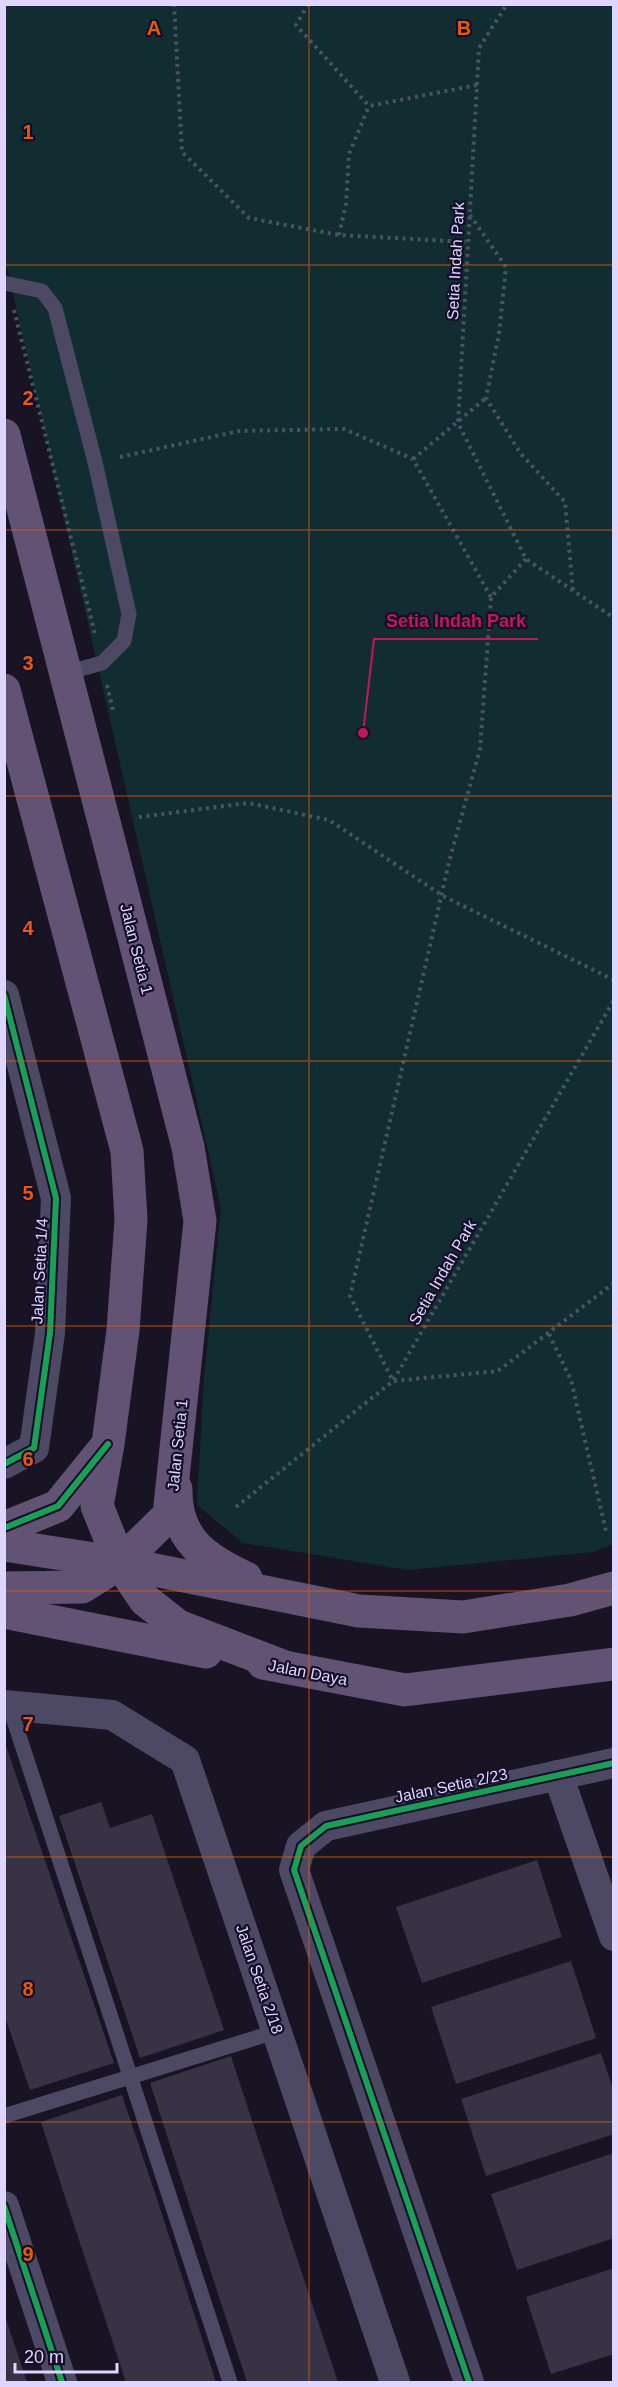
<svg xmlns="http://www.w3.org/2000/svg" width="618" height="2387" font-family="Helvetica,sans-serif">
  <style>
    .green { fill: #122d31 }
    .building { fill: #383245 }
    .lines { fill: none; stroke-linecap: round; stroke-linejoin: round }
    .path { stroke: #485465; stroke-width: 4; stroke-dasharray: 3 4.5; stroke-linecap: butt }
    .service { stroke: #4d4964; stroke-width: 15 }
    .minor { stroke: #4d4964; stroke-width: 30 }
    .primary { stroke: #625375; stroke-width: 33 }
    .cycleway-casing { stroke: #150e29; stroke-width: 10 }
    .cycleway { stroke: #1a9f57; stroke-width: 6 }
    .grid { fill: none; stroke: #e8590c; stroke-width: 1.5; stroke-opacity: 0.55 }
    .labels { text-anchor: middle; stroke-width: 4.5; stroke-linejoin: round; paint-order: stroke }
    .street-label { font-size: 16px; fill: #dfd6ff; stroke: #150e29 }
    .grid-label { font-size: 20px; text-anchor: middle; font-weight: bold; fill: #e8590c; stroke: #150e29; stroke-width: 4.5; stroke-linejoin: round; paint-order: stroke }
    .leader { fill: none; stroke: #c2185b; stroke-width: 2 }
    .callout-dot { fill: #c2185b; stroke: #150e29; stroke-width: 2 }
    .callout-label { font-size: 18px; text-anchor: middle; font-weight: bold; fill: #c2185b; stroke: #150e29; stroke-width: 4.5; stroke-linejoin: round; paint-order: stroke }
  </style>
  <rect width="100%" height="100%" fill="#181423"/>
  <polygon class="green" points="4,5 613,5 613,1544 593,1552 408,1570 243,1543 197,1505 204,1377 221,1208 5,258"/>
  <g class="building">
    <polygon points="4,1740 114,2063 30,2090 4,2014"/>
    <polygon points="101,1802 110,1828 152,1814 224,2030 140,2058 59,1816"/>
    <polygon points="537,1860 562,1937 422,1983 396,1907"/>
    <polygon points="571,1961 596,2038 456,2084 431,2007"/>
    <polygon points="601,2053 614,2092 614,2134 486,2176 461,2099"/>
    <polygon points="231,2056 292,2243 338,2382 247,2382 219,2297 150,2083"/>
    <polygon points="122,2095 158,2202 216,2382 126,2382 75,2228 41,2122"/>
    <polygon points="614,2153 614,2238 517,2270 491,2194"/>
    <polygon points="614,2268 614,2354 551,2374 526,2297"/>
    <polygon points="4,2316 5,2316 27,2382 4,2382"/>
  </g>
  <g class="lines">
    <g class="path">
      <polyline points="174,4 182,152 249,218 339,235 468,242"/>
      <polyline points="308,4 296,25 369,106 477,85 458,423 526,559 614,618"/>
      <polyline points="477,85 479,48 507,4"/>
      <polyline points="470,215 506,267 499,334 486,398 521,454 565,502 573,591"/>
      <polyline points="339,235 346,204 349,154 369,106"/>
      <polyline points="14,310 95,634"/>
      <polyline points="120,457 239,431 344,429 413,459 491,597"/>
      <polyline points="413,459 486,398"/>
      <polyline points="526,559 491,597 480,749 449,862 350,1296 393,1381 498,1371 614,1283"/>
      <polyline points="107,685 113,710"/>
      <polyline points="139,817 248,803 329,820 443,896 614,980"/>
      <polyline points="549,1334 571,1380 606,1531"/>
      <polyline points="236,1507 393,1381 614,1000"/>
    </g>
    <g class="service">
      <polyline points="4,283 42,291 55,308 95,462 129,614 124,641 102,663 66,673"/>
      <polyline points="9,1705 230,2382"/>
      <polyline points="4,2116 278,2031"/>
    </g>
    <g class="minor">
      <polyline points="4,995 56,1198 50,1333 34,1448 4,1464"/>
      <polyline points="4,1705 112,1715 185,1760 395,2382"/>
      <polyline points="558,1775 614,1936"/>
      <polyline points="4,2206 62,2382"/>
      <polyline points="469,2382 294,1870 301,1846 326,1826 614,1763"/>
    </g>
    <g class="primary">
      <polyline points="4,435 188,1147 200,1221 169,1515 120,1563 82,1587 4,1588"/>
      <polyline points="4,690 127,1151 131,1220 123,1330 108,1444 97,1506 120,1563 145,1600 178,1626 285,1667"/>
      <path d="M176,1489c-1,50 29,70 70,89"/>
      <polyline points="4,1528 58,1506 105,1448"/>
      <polyline points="4,1545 120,1563 359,1611 463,1617 570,1600 614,1588"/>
      <polyline points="4,1612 206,1652"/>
      <polyline points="263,1663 405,1690 614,1664"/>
    </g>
    <defs>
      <g id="cycleway">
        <polyline points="4,995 56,1198 50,1333 34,1448 4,1464"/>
        <polyline points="4,1528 58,1506 108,1444"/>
        <polyline points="4,2206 62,2382"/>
        <polyline points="469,2382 294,1870 301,1846 326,1826 614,1763"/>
      </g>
    </defs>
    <use href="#cycleway" class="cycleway-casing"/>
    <use href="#cycleway" class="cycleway"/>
  </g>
  <path class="grid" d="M309,4v2378M4,265h610M4,530h610M4,796h610M4,1061h610M4,1326h610M4,1591h610M4,1857h610M4,2122h610"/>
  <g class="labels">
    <g class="street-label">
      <text transform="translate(455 261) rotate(-87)" y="6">Setia Indah Park</text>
      <text transform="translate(137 949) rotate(76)" y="6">Jalan Setia 1</text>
      <text transform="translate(39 1271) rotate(-87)" y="6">Jalan Setia 1/4</text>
      <text transform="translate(442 1272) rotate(-60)" y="6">Setia Indah Park</text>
      <text transform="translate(177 1445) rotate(-84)" y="6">Jalan Setia 1</text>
      <text transform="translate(308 1672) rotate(11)" y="6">Jalan Daya</text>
      <text transform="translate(451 1785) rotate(-12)" y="6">Jalan Setia 2/23</text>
      <text transform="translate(260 1979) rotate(71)" y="6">Jalan Setia 2/18</text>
    </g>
  </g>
  <g class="grid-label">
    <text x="154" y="35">A</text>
    <text x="464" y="35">B</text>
    <text x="28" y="139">1</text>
    <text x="28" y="405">2</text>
    <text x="28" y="670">3</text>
    <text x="28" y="935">4</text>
    <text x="28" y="1200">5</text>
    <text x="28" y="1466">6</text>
    <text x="28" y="1731">7</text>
    <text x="28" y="1996">8</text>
    <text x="28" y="2261">9</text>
  </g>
  <path class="leader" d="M363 733L374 639H538"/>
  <circle class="callout-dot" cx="363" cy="733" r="6"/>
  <g class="callout-label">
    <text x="456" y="627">Setia Indah Park</text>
  </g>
  <rect width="618" height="2387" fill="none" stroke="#dfd6ff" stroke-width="12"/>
  <path d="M15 2363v9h102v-9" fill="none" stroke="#dfd6ff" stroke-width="3"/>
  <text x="24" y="2363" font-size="18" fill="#dfd6ff" stroke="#150e29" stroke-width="4.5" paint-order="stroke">20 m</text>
</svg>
